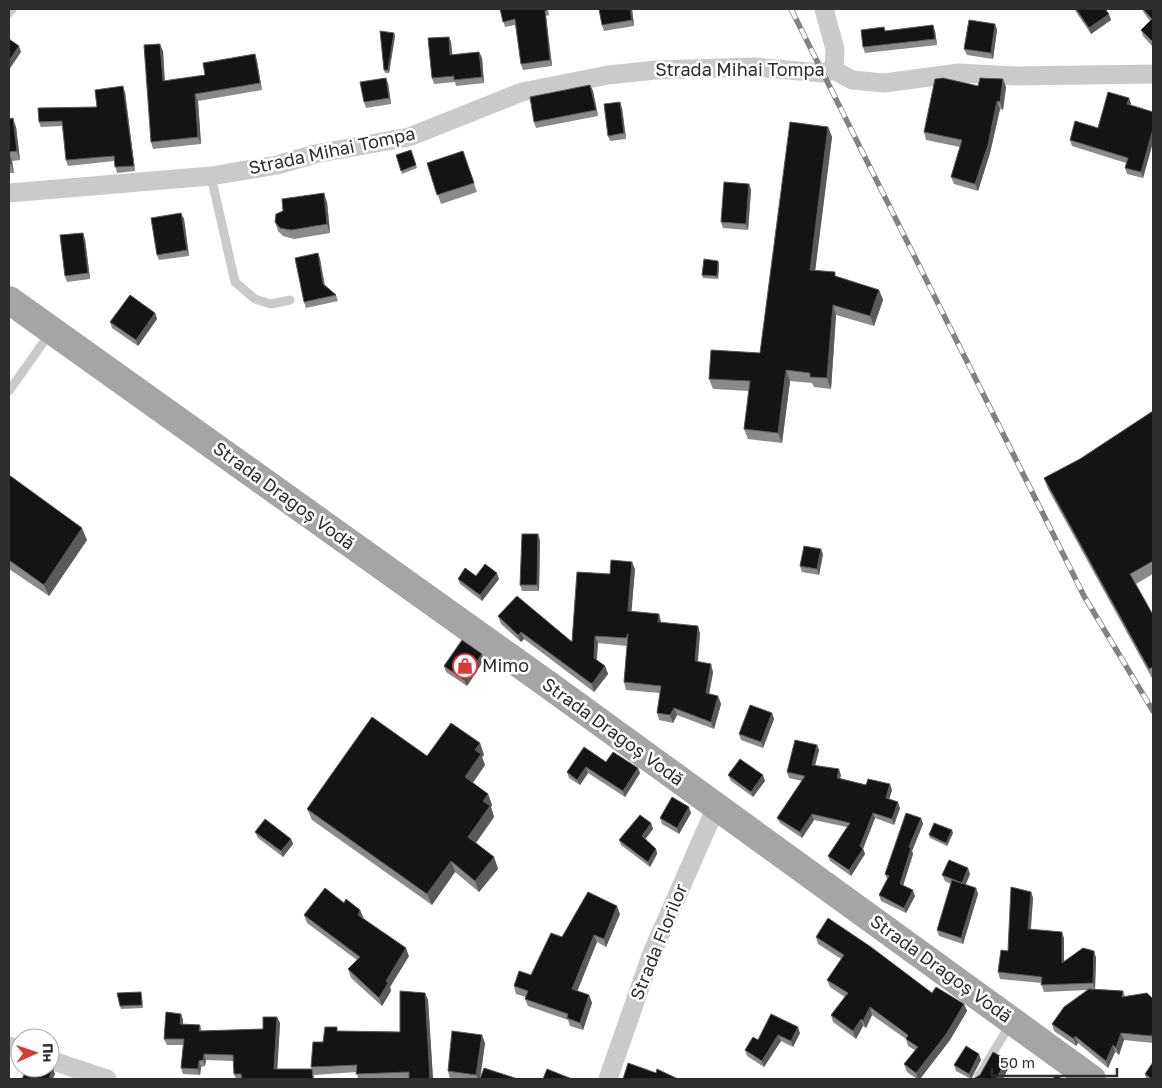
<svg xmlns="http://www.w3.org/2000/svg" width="1162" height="1088" font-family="'Golos Text',sans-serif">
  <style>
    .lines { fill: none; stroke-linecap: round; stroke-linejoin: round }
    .lane { stroke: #cacaca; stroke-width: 9 }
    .street { stroke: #cacaca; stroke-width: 19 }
    .primary { stroke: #a5a5a5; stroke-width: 28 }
    .rail-casing { stroke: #828282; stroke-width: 5.5 }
    .rail { stroke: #fff; stroke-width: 4; stroke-dasharray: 11; stroke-linecap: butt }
    .wall { fill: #8a8a8a }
    .shaded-wall { fill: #5a5a5a }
    .building { fill: #141414; stroke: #5a5a5a }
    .labels { text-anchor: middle; stroke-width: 5; stroke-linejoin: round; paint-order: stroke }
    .street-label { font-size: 18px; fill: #2d2d2d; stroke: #fff }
    .poi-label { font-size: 18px; fill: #2d2d2d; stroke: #fff; text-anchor: start }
  </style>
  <rect width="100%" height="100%" fill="#fff"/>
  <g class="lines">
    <g class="lane">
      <polyline points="9,13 12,9"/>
      <polyline points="211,176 235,282 255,299 271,304 290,300"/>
      <polyline points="9,391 50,333"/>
      <polyline points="977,1079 1011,1023"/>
    </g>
    <g class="street">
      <polyline points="824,9 835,49 834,70"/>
      <polyline points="9,193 211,176 277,165 315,154 409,137 522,92 608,75 656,70 754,67 822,73 834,70 852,80 884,83 959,73 1015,76 1153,74"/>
      <polyline points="9,1046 20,1050"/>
      <polyline points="50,1060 107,1079"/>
      <polyline points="608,1079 652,953 716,807"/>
    </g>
    <polyline class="primary" points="9,300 557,691 1092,1079"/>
    <defs>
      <polyline id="rail" points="791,9 1084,596 1153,711"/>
    </defs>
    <use href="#rail" class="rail-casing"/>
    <use href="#rail" class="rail"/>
  </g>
  <g class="wall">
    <polygon points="500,9 548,9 549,15 546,16 552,66 523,70 521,64 515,25 505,27"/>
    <polygon points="599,9 632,9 634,26 604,31 602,25"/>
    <polygon points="1074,9 1108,9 1106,10 1111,20 1091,34"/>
    <polygon points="1142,9 1153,9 1153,47 1143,36 1141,30 1150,21 1144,13"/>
    <polygon points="995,24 997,30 993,59 967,55 964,49"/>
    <polygon points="933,25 935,31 937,45 865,53 863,47 886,31"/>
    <polygon points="395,36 389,73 385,73 384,70"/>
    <polygon points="449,37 451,42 452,55 479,52 482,58 484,83 456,86 455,82 434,84 432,78"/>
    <polygon points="163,51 165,81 205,75 255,54 257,61 262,90 198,101 201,144 153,149 151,142"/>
    <polygon points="388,83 391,104 366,108 364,102"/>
    <polygon points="590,85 593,91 598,116 536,128 534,122"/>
    <polygon points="978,86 1006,87 1003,110 1000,109 990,153 978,191 954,184 951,177 960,147 926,140 924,132"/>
    <polygon points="125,92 135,171 117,173 114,161 68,166 66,160 63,126 41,127 39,122 97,107"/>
    <polygon points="1129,98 1131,104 1130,105 1153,112 1153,142 1143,178 1127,174 1125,168 1126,163 1072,146 1070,140 1098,128"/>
    <polygon points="622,108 626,139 610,141 608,136"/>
    <polygon points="9,119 16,127 20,160 12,161 14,173 9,173"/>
    <polygon points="828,127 832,137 815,270 879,290 883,300 874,326 836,315 831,389 814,387 812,383 790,381 782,443 748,439 744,429 749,391 713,389 709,379 760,353"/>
    <polygon points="411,150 417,168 402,174 396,155"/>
    <polygon points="463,151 477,192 441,204 427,163"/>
    <polygon points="749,184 751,190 748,230 723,228 721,222"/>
    <polygon points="327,202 330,233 294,239 283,236 278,231 275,222"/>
    <polygon points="181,213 184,219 189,256 159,260 157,255"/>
    <polygon points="85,239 90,279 67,282 65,276"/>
    <polygon points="318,253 320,259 325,285 336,295 338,301 306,308 304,302"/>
    <polygon points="718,261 719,264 718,279 703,278 702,275"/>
    <polygon points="155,313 157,319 138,346 112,328 110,322"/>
    <polygon points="1153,411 1153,574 1136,584 1153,615 1153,680 1048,489 1044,478 1080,459"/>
    <polygon points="9,475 87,540 49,596 9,569"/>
    <polygon points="540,540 539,591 522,591 520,585"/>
    <polygon points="823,554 819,575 802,572 800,566"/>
    <polygon points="635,569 631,611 661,621 661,622 700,633 698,662 713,672 709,694 718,696 721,704 714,729 677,715 673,723 659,720 657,713 660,693 626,690 624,682 627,646 598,643 597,660 605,666 608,674 594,692 524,639 521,642 501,624 498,616 572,642 610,574"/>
    <polygon points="476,576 499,579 482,601 460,584 458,579"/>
    <polygon points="482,654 484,660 467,686 446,672 444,666"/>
    <polygon points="772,713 774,719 763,748 741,740 739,734"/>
    <polygon points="480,743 484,755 482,757 485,765 473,783 488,794 492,805 491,807 494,817 476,843 494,857 498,869 479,892 455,872 432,905 312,820 307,809 427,756"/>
    <polygon points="817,745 819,750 815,765 841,775 840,778 866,785 892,790 889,799 900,808 894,825 875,818 863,848 865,854 851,876 830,861 828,856 847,827 814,820 802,838 780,823 777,818 802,781 789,778 787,772"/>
    <polygon points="606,762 638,768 640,773 625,797 588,773 580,785 569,778 567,772"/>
    <polygon points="728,775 765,781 753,797 731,781"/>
    <polygon points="691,813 679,834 662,824 660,818"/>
    <polygon points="921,818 923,824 912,851 913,854 903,886 915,896 906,913 881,901 879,895 887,879 885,874"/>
    <polygon points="651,823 653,829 645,839 656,849 657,854 650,867 621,845 619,840"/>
    <polygon points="255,832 291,839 293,844 283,857 258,838"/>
    <polygon points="953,833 947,846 930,838 929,835"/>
    <polygon points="970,874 965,885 976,888 978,894 963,944 939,936 937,930 951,884 945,881 942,875"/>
    <polygon points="1031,892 1033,898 1031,929 1064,938 1064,961 1094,951 1096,958 1095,989 1123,991 1125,996 1153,999 1153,1043 1124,1040 1119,1055 1115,1052 1108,1068 1078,1043 1076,1046 1054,1031 1052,1024 1087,990 1044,992 1041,983 1000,979 998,972 1008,951"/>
    <polygon points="344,903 360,910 363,918 409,956 390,987 391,991 382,1006 351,978 348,969 357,960 307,923 304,915"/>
    <polygon points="620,914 606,947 597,942 577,991 589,995 592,1003 583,1030 570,1026 568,1020 528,1006 525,999 526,997 516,994 514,986 531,975 562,937"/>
    <polygon points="816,937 932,993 964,1004 967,1011 950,1040 920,1079 917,1079 907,1072 904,1064 915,1050 908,1046 906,1039 872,1015 866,1028 863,1026 856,1039 833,1022 831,1015 845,997 830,987 827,980 841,959 818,944"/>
    <polygon points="425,993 428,1000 433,1079 358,1079 357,1072 314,1075 314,1079 236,1079 234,1074 233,1061 206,1060 205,1066 201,1067 200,1075 183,1074 181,1068 183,1045 167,1045 164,1039 181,1014 183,1020 183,1024 200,1025 202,1031 263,1029 277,1017 280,1023 277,1069 312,1069 311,1067 323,1042 339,1031 400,1032"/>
    <polygon points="142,995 143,1008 121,1009 120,1006"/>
    <polygon points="771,1014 800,1033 793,1047 781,1041 764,1067 747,1056 745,1050 758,1040"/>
    <polygon points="485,1043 480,1079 450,1079 448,1071"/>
    <polygon points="981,1060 971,1079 956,1071 954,1065"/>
    <polygon points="1145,1074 1153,1079 1146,1079"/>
  </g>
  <g class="shaded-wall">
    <polygon points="630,9 632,9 634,26 632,20"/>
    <polygon points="545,11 546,16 552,66 550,60"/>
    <polygon points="1109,14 1111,20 1091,34 1089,28"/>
    <polygon points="995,24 997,30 993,59 991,53"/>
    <polygon points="933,25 935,31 937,45 935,39"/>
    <polygon points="394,33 395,36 389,73 388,70"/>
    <polygon points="449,37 451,42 453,61 450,55"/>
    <polygon points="160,44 163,51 165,88 163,81"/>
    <polygon points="19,46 21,52 9,70 9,61"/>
    <polygon points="479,52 482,58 484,83 482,77"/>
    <polygon points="255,54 257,61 262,90 260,83"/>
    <polygon points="386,78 388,83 391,104 389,98"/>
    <polygon points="1003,79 1006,87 1003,110 1000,102"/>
    <polygon points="590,85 593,91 598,116 596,110"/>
    <polygon points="123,86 125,92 135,171 134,166"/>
    <polygon points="195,94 198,101 201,144 198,137"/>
    <polygon points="1129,98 1131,104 1129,110 1127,104"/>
    <polygon points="997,101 1000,109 990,153 978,191 975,184"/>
    <polygon points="620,102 622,108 626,139 624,133"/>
    <polygon points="13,118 16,127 20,160 17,151"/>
    <polygon points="828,127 832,137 814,280 810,270"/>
    <polygon points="1153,129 1153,142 1143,178 1141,172"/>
    <polygon points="9,152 12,161 14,173 11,164"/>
    <polygon points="749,184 751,190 748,230 746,224"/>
    <polygon points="324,193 327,202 330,233 327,224"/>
    <polygon points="181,213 184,219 189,256 187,250"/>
    <polygon points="83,233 85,239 90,279 88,273"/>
    <polygon points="318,253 320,259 325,290 323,284"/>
    <polygon points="718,261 719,264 718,279 717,276"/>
    <polygon points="879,290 883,300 874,326 870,316"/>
    <polygon points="833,305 836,315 831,389 827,378"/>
    <polygon points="155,313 157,319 138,346 136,340"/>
    <polygon points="786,370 790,381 782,443 778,433"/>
    <polygon points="82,528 87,540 49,596 44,585"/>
    <polygon points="538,534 540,540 539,591 537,585"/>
    <polygon points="821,549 823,554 819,575 817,569"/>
    <polygon points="632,562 635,569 631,618 628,611"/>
    <polygon points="497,573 499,579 482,601 480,595"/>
    <polygon points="659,614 661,621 661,630 658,622"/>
    <polygon points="698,626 700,633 697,669 695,661"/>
    <polygon points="521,632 524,639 521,642 518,635"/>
    <polygon points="595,636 598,643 596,665 594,658"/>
    <polygon points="482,654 484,660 467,686 464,680"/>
    <polygon points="711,664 713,672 708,700 706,693"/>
    <polygon points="605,666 608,674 594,692 592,684"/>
    <polygon points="718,696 721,704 714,729 711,722"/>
    <polygon points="674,708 677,715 673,723 670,715"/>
    <polygon points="772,713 774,719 763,748 761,742"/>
    <polygon points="480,743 484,755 482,757 485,765 469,788 465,777 475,750"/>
    <polygon points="817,745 819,750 814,770 812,765"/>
    <polygon points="586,767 588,773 580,785 577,780"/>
    <polygon points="638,768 640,773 625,797 623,791"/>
    <polygon points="839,769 841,775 839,783 837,778"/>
    <polygon points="763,775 765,781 753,797 751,792"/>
    <polygon points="890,784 892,790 888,803 886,798"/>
    <polygon points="488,794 492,805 491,807 494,817 472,848 468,837 483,801"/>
    <polygon points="898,802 900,808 894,825 892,819"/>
    <polygon points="689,807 691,813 679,834 677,828"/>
    <polygon points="873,813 875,818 863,849 865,854 851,876 849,870"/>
    <polygon points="812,814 814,820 802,838 800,832"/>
    <polygon points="921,818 923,824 912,851 913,854 902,889 900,884 909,847"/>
    <polygon points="651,823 653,829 644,841 642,836"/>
    <polygon points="952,830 953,833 947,846 946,843"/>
    <polygon points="291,839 293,844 283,857 281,851"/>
    <polygon points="656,849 657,854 650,867 648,862"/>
    <polygon points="494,857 498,869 479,892 475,881"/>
    <polygon points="451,861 455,872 432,905 427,894"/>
    <polygon points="968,868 970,874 964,889 962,883"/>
    <polygon points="976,888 978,894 963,944 961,938"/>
    <polygon points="913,890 915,896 906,913 904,908"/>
    <polygon points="1031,892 1033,898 1030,935 1028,929"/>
    <polygon points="617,906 620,914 606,947 604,939"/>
    <polygon points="360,910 364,919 358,915"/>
    <polygon points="1062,932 1064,938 1064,970 1062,963"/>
    <polygon points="594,935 597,942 575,997 572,989"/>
    <polygon points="406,948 409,956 390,987 391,991 382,1006 379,998 386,981"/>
    <polygon points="1094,951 1096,958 1095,990 1093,983"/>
    <polygon points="425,993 428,1000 433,1079 430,1079"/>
    <polygon points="589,995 592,1003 583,1030 580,1023"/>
    <polygon points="964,1004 967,1011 950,1040 920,1079 918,1079 916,1073"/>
    <polygon points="870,1007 872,1015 866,1028 863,1021"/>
    <polygon points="181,1014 183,1020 183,1030 180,1024"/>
    <polygon points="277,1017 280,1023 277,1075 274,1069"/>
    <polygon points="861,1019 863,1026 856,1039 853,1031"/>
    <polygon points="798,1027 800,1033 793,1047 791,1041"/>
    <polygon points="1121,1033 1124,1040 1119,1055 1116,1048"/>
    <polygon points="482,1035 485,1043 480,1079 478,1079 476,1075"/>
    <polygon points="778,1035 781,1041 764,1067 762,1061"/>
    <polygon points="1075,1036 1078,1043 1076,1046 1074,1039"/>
    <polygon points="1113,1045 1115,1052 1108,1068 1106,1061"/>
    <polygon points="204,1054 206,1060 205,1066 203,1060"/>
    <polygon points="979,1054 981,1060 971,1079 969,1074"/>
    <polygon points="1007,1060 1009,1067 1003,1079 996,1079"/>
    <polygon points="199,1061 201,1067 200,1075 198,1069"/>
    <polygon points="53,1068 55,1074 53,1079 49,1079"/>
  </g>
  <g class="building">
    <polygon points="500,9 547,9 547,10 545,11 550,60 521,64 515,19 503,22"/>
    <polygon points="599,9 630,9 632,20 602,25"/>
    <polygon points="1076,9 1105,9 1109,14 1089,28"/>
    <polygon points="1143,9 1153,9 1153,39 1152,41 1141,30 1152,19"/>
    <polygon points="969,20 995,24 991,53 964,49"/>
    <polygon points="933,25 935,39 863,47 861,30 884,27 885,31"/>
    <polygon points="380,31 394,33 388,70 384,70"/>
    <polygon points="449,37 450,55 479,52 482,77 454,80 454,76 432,78 428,38"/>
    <polygon points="9,39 19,46 9,61"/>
    <polygon points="160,44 163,81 205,75 203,63 255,54 260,83 195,94 198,137 151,142 144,45"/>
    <polygon points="386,78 389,98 364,102 360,82"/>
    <polygon points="943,78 978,86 980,78 1003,79 1000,102 997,101 988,145 975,184 951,177 962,140 924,132 935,79"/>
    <polygon points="590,85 596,110 534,122 530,97"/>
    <polygon points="123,86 134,166 115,167 114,156 66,160 62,121 39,122 38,108 97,107 95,90"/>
    <polygon points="1108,92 1129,98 1127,104 1153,112 1153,129 1141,172 1125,168 1128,158 1070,140 1075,121 1098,128"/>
    <polygon points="620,102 624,133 608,136 604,104"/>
    <polygon points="13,118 17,151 9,152 11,164 9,164 9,119"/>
    <polygon points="790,122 828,127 810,270 835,272 835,276 879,290 870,316 833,305 827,378 810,377 810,373 786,370 778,433 744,429 750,381 709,379 711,350 760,353"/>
    <polygon points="411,150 416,165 401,171 396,155"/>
    <polygon points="463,151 474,183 437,195 427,163"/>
    <polygon points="724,182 749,184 746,224 721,222"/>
    <polygon points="324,193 327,224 291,230 280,228 275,222 276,214 283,211 282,199"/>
    <polygon points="181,213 187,250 157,255 151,218"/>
    <polygon points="83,233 88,273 65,276 60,235"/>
    <polygon points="318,253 323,284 336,295 304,302 295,258"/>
    <polygon points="704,259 718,261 717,276 702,275"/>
    <polygon points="130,295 155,313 136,340 110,322"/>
    <polygon points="1153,411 1153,561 1130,574 1153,615 1153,667 1149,669 1044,478 1080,459"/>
    <polygon points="9,475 82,528 44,585 9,560"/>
    <polygon points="522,534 538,534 537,585 520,585"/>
    <polygon points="804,546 821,549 817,569 800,566"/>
    <polygon points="611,560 632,562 628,611 659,614 658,622 698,626 695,661 711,664 706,693 718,696 711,722 674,708 670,715 657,713 661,686 624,682 628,634 626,638 595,636 594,658 605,666 592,684 521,632 518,635 498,616 517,596 572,642 577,572 610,574"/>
    <polygon points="485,564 497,573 480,595 458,579 465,568 476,576"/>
    <polygon points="462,640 482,654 464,680 444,666"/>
    <polygon points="750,705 772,713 761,742 739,734"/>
    <polygon points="372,717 427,756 451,723 480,743 475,750 481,754 465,777 488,794 483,801 490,806 468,837 494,857 475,881 451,861 427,894 307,809"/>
    <polygon points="795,740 817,745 812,765 839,769 837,778 866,785 868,779 890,784 886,798 898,802 892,819 873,813 860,846 863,849 849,870 828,856 850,823 812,814 800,832 777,818 805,776 787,772"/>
    <polygon points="584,747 606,762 613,752 638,768 623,791 586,767 577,780 567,772"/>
    <polygon points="740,759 763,775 751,792 728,775"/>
    <polygon points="672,797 689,807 677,828 660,818"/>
    <polygon points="906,813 921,818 909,847 911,848 900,884 913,890 904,908 879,895 889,876 885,874"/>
    <polygon points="640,815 651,823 642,836 656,849 648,862 619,840"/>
    <polygon points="265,819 291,839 281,851 255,832"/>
    <polygon points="934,823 952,830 946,843 929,835"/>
    <polygon points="949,860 968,868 962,883 942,875"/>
    <polygon points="952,880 976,888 961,938 937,930"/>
    <polygon points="1011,887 1031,892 1028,929 1062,932 1062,963 1083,948 1094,951 1093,983 1041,985 1042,977 998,972 1001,950 1008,951"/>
    <polygon points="325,888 344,903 346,899 360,910 358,915 406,948 386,981 388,983 379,998 348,969 360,957 304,915"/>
    <polygon points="588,892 617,906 604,939 594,935 572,989 589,995 580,1023 567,1018 568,1014 525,999 528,991 514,986 519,971 531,975 551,933 562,937"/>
    <polygon points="828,918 871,947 932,993 936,987 964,1004 947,1033 916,1073 904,1064 918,1047 906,1039 908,1035 870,1007 863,1021 861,1019 853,1031 831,1015 848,993 827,980 844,955 816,937"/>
    <polygon points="1089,989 1123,991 1122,997 1147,993 1153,999 1153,1030 1152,1036 1121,1033 1116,1048 1113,1045 1106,1061 1075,1036 1074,1039 1052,1024 1064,1007"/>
    <polygon points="400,991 425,993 430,1079 409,1079 409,1072 356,1074 357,1065 311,1067 313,1042 323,1042 325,1027 337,1027 337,1031 400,1032"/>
    <polygon points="141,992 142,1005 120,1006 117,993"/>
    <polygon points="166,1012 181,1014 180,1024 200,1025 199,1031 263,1029 263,1017 277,1017 274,1069 312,1069 313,1079 242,1079 241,1074 234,1074 233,1055 204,1054 203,1060 199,1061 198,1069 181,1068 184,1039 164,1039"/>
    <polygon points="771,1014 798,1027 791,1041 778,1035 762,1061 745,1050 753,1037 758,1040"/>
    <polygon points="452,1031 482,1035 476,1075 448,1071"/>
    <polygon points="966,1046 979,1054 969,1074 954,1065"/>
    <polygon points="993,1052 1007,1060 996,1079 974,1079 975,1078 980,1075"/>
    <polygon points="1153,1062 1153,1079 1152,1079 1145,1074"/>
    <polygon points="628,1063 656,1073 657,1069 678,1079 623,1079"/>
    <polygon points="50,1066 53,1068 49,1079 22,1079 27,1068 50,1068"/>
    <polygon points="484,1068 518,1079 480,1079"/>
    <polygon points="547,1069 572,1079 543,1079"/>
    <polygon points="1056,1075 1062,1079 1053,1079"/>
  </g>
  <defs>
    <symbol id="shop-ring" viewBox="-11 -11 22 22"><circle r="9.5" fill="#fff" stroke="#db3839" stroke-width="1.5"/><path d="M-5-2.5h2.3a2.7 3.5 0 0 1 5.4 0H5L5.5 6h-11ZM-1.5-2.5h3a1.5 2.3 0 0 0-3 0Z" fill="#db3839"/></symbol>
  </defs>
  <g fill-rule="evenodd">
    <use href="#shop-ring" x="451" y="652" width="28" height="28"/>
  </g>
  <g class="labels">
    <g class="street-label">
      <text x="740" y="76">Strada Mihai Tompa</text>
      <text transform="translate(332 151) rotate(-12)" y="6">Strada Mihai Tompa</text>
      <text transform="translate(284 496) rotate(36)" y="6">Strada Dragoș Vodă</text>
      <text transform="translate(613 732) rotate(36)" y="6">Strada Dragoș Vodă</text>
      <text transform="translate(659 942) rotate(-68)" y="6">Strada Florilor</text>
      <text transform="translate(941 969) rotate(36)" y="6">Strada Dragoș Vodă</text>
    </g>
    <g class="poi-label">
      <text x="482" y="672">Mimo</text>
    </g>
  </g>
  <rect width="1162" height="1088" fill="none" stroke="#2d2d2d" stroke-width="20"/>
  <g transform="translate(35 1053) rotate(88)"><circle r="24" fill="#ffffff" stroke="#ababab"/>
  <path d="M0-4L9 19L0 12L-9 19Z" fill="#db3839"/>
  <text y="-8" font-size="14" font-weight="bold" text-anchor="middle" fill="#2d2d2d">Пн</text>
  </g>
  <path d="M992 1068v8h125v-8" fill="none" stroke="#2d2d2d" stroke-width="2.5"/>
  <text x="1000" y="1068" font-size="15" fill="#2d2d2d" stroke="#ffffff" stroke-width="4" paint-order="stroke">50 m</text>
</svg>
